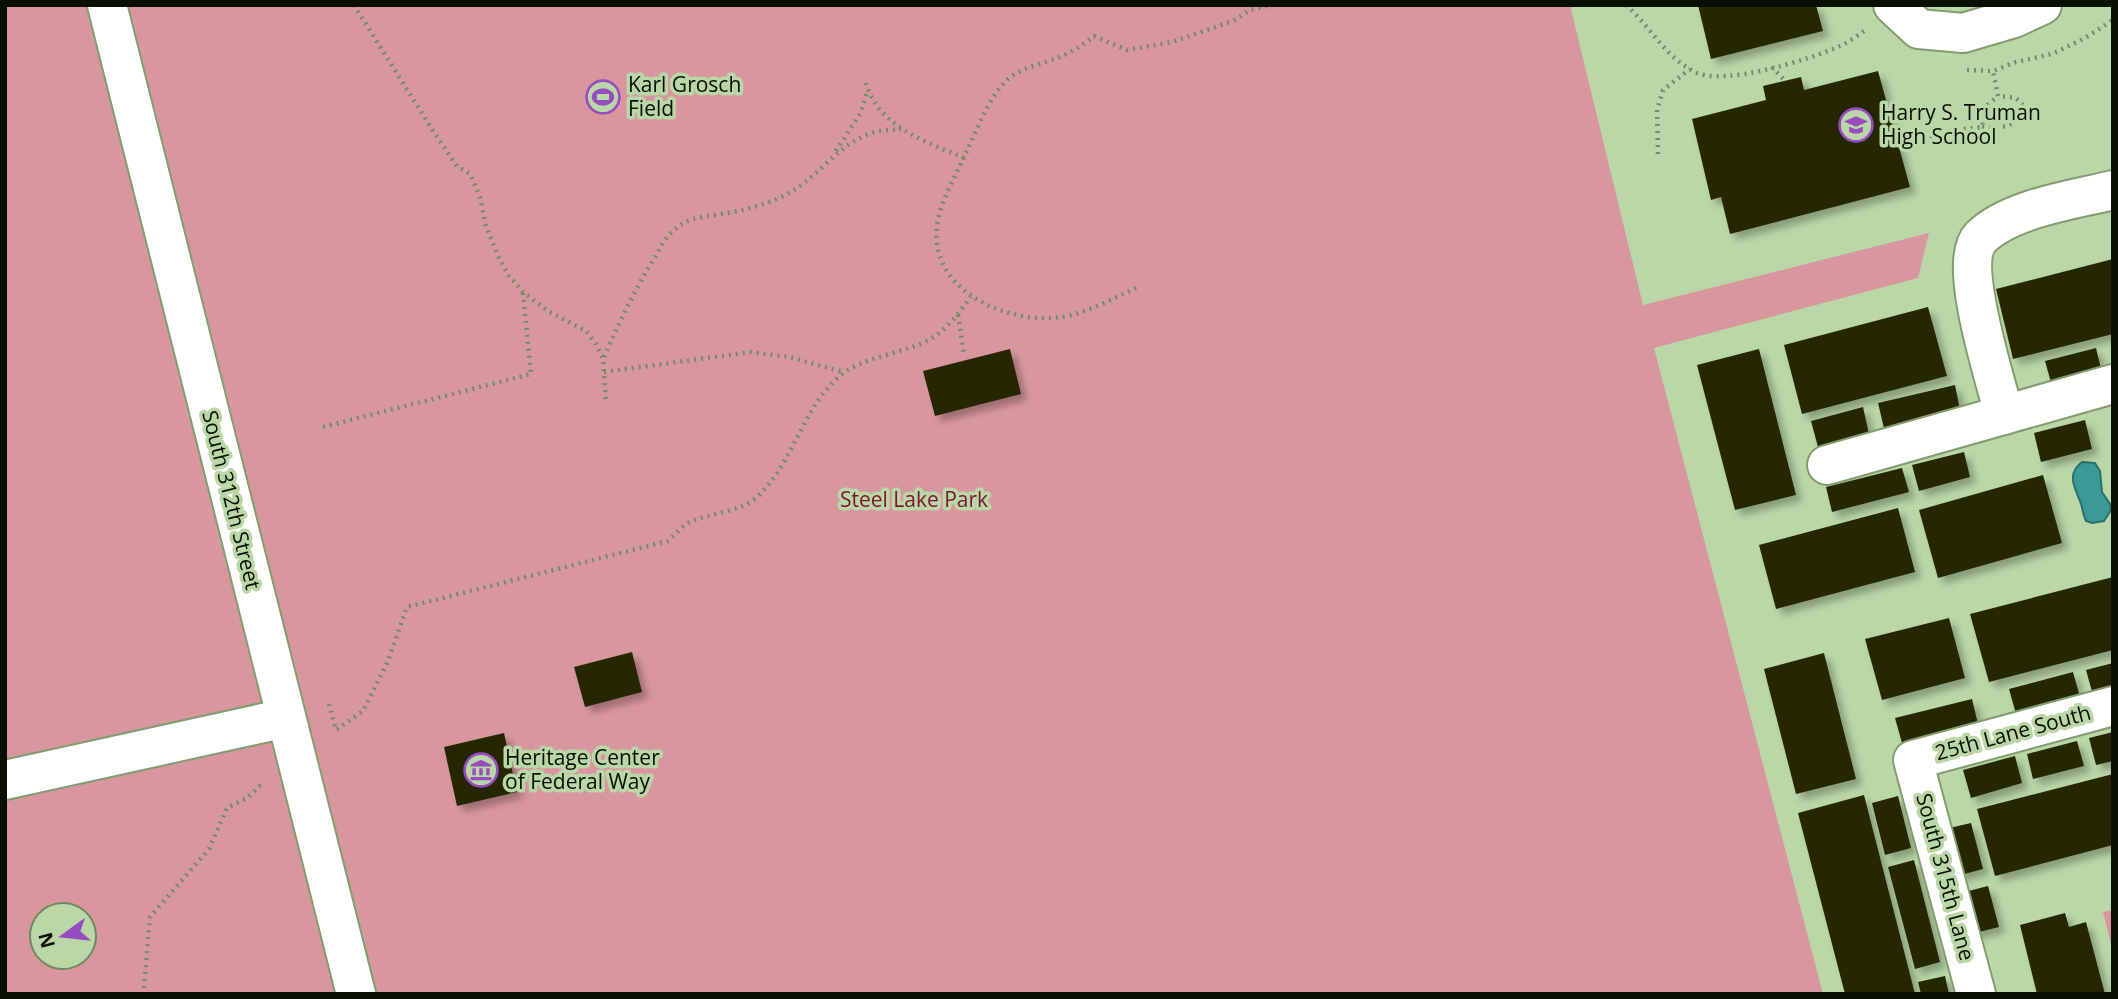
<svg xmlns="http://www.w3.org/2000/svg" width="2118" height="999" font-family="'Open Sans',sans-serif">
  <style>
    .green { fill: #d8979e; fill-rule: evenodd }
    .water { fill: #3a9a97; stroke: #2b716a; stroke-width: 2 }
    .building { fill: #262802; filter: url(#shadow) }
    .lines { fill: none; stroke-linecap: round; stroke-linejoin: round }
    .minor-casing { stroke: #829d6f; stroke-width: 42 }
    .path { stroke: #768b68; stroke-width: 4.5; stroke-dasharray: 2 5; stroke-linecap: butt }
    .minor { stroke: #fff; stroke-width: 38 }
    .labels { text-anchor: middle; stroke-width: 7; stroke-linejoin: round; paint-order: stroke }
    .poi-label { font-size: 21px; fill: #071002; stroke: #bad7a7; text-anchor: start }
    .street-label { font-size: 21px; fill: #071002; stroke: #bad7a7 }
    .park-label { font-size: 21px; fill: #7f1430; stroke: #bad7a7 }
  </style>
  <defs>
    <filter id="shadow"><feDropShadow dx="6" dy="6" stdDeviation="3.5" flood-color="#0004"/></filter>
  </defs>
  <rect width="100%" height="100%" fill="#bad7a7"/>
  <g class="green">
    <path d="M5,5h1565l73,300 286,-72 -11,45 -264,70 169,646h-1818zM42,915h42v42h-42z"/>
    <polygon points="2113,910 2113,952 2103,912"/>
  </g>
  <path class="water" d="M2082,462l13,1 5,8 2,21 8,12 1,6 -7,11 -12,2 -6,-2c-3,-6 -3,-11 -5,-17 -5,-15 -16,-29 1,-42z"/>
  <g class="building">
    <polygon points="1698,5 1816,5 1823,31 1711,59"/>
    <polygon points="1878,71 1910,187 1730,234 1721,197 1711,200 1692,119 1766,100 1763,86 1801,77 1804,90"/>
    <polygon points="2113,259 2113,334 2013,359 1996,289"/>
    <polygon points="1928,307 1947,376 1802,414 1784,345"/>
    <polygon points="2096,348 2102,373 2052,386 2045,361"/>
    <polygon points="1010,349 1021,394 935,416 923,371"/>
    <polygon points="1759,349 1796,495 1735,510 1697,365"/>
    <polygon points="1955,385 1960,410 1884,428 1878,403"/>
    <polygon points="1863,407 1869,434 1818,447 1811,421"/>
    <polygon points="2085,420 2092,449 2041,462 2034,433"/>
    <polygon points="1964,452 1970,477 1919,491 1912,465"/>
    <polygon points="1902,468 1909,492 1832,512 1826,487"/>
    <polygon points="2043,475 2062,543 1938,578 1919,510"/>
    <polygon points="1898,508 1915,572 1776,609 1759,545"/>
    <polygon points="2113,577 2113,650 1989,682 1970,614"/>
    <polygon points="1949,618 1965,678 1882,700 1865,639"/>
    <polygon points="632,652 642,692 585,707 574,667"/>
    <polygon points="1824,653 1856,779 1796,794 1764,669"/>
    <polygon points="2113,663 2113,690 2093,695 2086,670"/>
    <polygon points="2073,672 2080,697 2016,714 2009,689"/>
    <polygon points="1972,699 1978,724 1902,743 1895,718"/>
    <polygon points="2113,732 2113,761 2096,765 2089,738"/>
    <polygon points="504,733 517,792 457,806 444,747"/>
    <polygon points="2077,741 2084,766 2033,779 2027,754"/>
    <polygon points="2015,756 2022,783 1971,798 1963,770"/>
    <polygon points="2113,774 2113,845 1995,876 1977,809"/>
    <polygon points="1864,795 1915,994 1845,994 1798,813"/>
    <polygon points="1898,796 1911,848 1885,855 1872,803"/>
    <polygon points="1971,823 1983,869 1957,876 1945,829"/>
    <polygon points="1914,860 1940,962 1915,969 1888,867"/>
    <polygon points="1988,886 1999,927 1971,934 1961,893"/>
    <polygon points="2065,913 2069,927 2086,922 2105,994 2037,994 2020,925"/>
    <polygon points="1945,976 1949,994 1921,994 1918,982"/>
  </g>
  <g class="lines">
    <defs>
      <g id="minor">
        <polyline points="107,5 356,994"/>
        <polyline points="1893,5 1919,29 1963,33 2014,18 2042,5"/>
        <path d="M2004,415c-8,-35 -48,-152 -23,-178 30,-29 92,-37 132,-47"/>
        <polyline points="1827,465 2113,384"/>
        <polyline points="5,780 286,718"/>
        <polyline points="1976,994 1913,760 2113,706"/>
      </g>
    </defs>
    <use href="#minor" class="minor-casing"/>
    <g class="path">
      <polyline points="354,5 435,134 457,166 470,174 480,197 486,226 499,258 509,276 523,292 548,311 586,331 596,344 603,358 606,404"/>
      <polyline points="1569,5 1572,5"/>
      <path d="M1626,5c24,21 39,52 69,67 28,15 116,-13 145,-26 9,-4 18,-11 27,-17"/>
      <polyline points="1772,67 1785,81"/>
      <polyline points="1967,70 1993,71 2016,62 2052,54 2085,38 2113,20"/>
      <path d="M866,83c12,44 61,59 98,75"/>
      <path d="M1982,127c20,2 34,0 44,-19l-10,-10 -18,-2"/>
      <polyline points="1897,141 1915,145 1953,130 1982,127 1984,108 1998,96 1993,71"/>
      <polyline points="836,151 861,112 868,89"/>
      <polyline points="1658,154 1657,110 1663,90 1690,69"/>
      <path d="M1136,288c-24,11 -49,25 -74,29 -54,8 -133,-26 -125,-91 3,-24 17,-47 27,-69 12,-25 22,-54 41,-75 14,-15 39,-18 57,-26 12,-5 22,-12 32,-20l33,14 45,-8 61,-21 17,-11 22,-5"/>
      <polyline points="958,315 964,354"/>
      <path d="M604,357c15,-34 31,-68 51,-100 5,-9 10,-19 18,-26 14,-14 30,-14 49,-17 19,-3 39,-8 57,-16 47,-20 63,-72 122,-68"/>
      <polyline points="604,372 751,352 789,357 843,372"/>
      <polyline points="323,427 531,374 523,293"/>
      <path d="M329,704l7,26 27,-19 25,-50 19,-54 261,-66c6,-5 13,-14 20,-18 19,-10 51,-10 69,-26 37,-34 45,-90 84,-122 23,-19 63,-21 89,-36 17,-9 29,-27 41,-42"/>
      <polyline points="144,988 150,917 209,849 227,808 247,798 260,786 266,785"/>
    </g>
    <use href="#minor" class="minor"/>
  </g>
  <defs>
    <symbol id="stadium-ring" viewBox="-11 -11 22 22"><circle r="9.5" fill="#bad7a7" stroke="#984dbe" stroke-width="1.5"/><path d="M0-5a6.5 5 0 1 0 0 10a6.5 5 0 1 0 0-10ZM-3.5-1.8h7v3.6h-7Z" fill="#984dbe"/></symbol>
    <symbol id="school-ring" viewBox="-11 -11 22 22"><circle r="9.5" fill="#bad7a7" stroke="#984dbe" stroke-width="1.5"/><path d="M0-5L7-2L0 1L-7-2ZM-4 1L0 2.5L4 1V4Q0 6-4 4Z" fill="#984dbe"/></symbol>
    <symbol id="museum-ring" viewBox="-11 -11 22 22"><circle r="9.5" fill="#bad7a7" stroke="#984dbe" stroke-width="1.5"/><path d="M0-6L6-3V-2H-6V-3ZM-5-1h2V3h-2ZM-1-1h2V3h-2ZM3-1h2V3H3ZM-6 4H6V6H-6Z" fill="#984dbe"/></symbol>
  </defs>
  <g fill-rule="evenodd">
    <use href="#stadium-ring" x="584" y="78" width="38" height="38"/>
    <use href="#school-ring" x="1837" y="106" width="38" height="38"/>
    <use href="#museum-ring" x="462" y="751" width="38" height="38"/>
  </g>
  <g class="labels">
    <g class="poi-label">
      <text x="628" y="92">Karl Grosch<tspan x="628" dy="24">Field</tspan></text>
      <text x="1881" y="120">Harry S. Truman<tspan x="1881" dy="24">High School</tspan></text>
      <text x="505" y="765">Heritage Center<tspan x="505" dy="24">of Federal Way</tspan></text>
    </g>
    <g class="street-label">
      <text transform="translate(231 500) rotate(76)" y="7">South 312th Street</text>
      <text transform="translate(2013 733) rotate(-15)" y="7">25th Lane South</text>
      <text transform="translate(1945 877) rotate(75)" y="7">South 315th Lane</text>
    </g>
    <g class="park-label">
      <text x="914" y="507">Steel Lake Park</text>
    </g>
  </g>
  <rect width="2118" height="999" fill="none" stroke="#071002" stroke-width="14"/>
  <g transform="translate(63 936) rotate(255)"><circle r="33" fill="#bad7a7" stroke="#728765" stroke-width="2"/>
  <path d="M0-5L12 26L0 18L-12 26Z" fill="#984dbe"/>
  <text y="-10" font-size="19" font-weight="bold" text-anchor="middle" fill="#071002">N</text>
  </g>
</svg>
